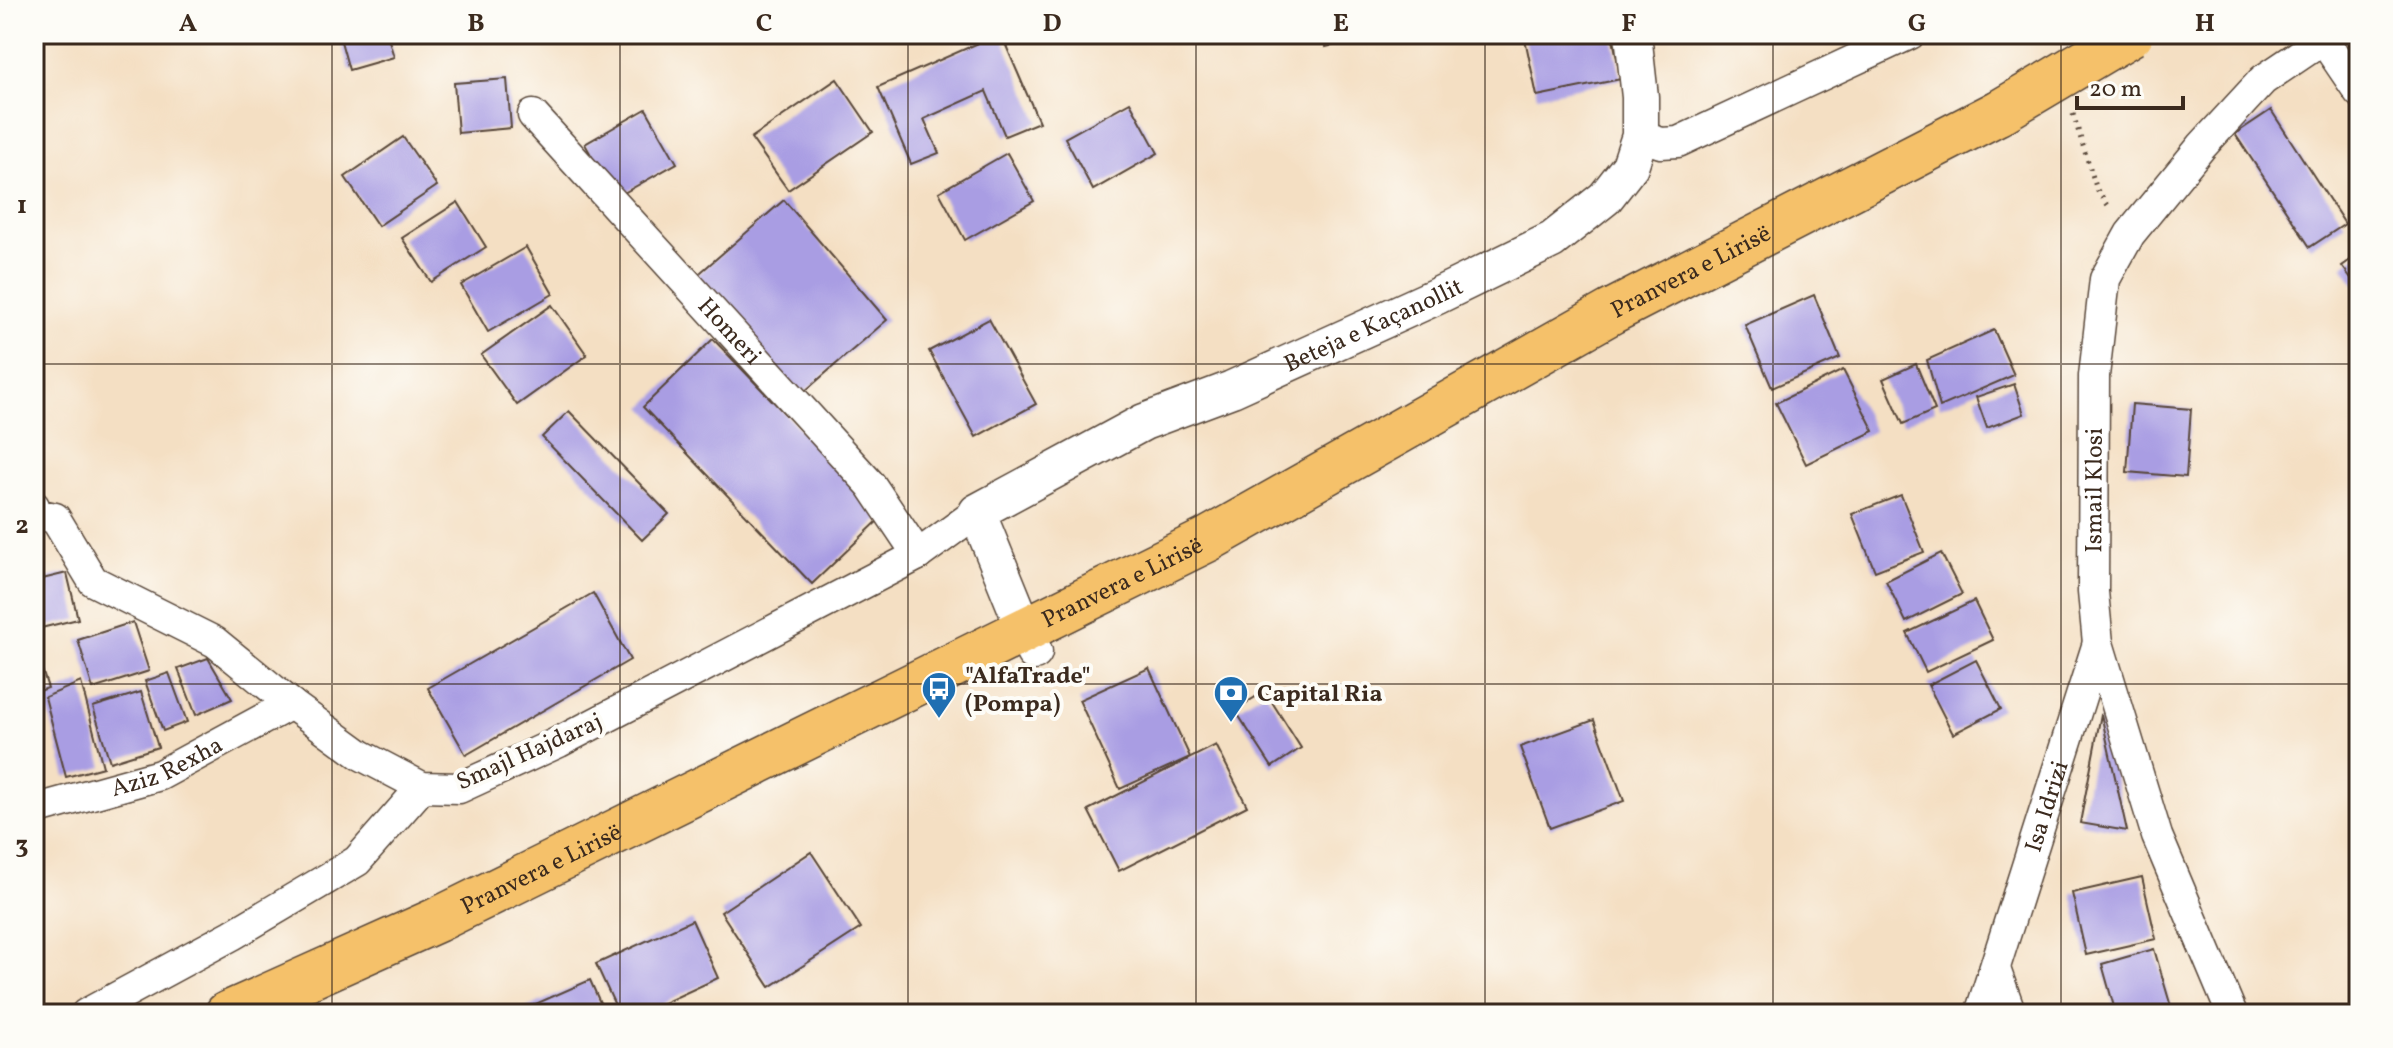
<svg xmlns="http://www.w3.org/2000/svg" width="2393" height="1048" font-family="Vollkorn,serif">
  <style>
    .building { fill: #a99de3 }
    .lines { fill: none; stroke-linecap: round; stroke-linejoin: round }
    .minor-casing { stroke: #574537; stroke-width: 33 }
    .tertiary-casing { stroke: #574537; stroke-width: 39 }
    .primary-casing { stroke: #574537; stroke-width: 47 }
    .path { stroke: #574537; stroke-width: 5; stroke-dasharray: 2 6; stroke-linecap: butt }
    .minor { stroke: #fff; stroke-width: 30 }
    .tertiary { stroke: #fff; stroke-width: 36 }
    .primary { stroke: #f5c16b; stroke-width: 44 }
    .primary-bridge-casing { stroke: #574537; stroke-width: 47; stroke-linecap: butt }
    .primary-bridge { stroke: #f5c16b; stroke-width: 44 }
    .grid { fill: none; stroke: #3b2a1e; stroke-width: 2; stroke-opacity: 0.55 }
    .labels { text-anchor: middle; stroke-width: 8; stroke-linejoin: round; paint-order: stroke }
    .street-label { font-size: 24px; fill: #3b2a1e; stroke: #fdfcf7 }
    .poi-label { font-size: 24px; font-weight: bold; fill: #3b2a1e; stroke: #fdfcf7; text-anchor: start }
    .neatline { fill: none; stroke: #3b2a1e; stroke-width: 3 }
    .grid-label { font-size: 26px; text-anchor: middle; font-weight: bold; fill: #3b2a1e }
  </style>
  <rect width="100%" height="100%" fill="#fdfcf7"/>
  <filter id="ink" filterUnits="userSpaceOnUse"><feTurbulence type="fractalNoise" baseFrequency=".0125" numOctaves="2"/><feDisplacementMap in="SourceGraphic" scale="16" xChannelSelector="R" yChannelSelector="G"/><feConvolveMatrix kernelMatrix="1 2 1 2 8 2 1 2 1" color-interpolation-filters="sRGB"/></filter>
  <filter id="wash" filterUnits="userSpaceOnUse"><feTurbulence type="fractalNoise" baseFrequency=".006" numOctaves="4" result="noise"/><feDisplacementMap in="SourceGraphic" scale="32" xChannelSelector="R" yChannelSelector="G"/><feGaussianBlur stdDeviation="1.8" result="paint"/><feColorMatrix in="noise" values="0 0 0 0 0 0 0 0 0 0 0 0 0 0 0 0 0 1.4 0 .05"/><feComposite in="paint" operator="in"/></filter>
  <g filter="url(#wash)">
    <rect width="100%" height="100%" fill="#f4dfc3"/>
    <g id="blocks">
      <g class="building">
        <polygon points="339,34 387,34 394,57 349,70"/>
        <polygon points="999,34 1001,34 1039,122 1005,136 986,91 924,119 939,153 911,164 878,87"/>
        <polygon points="1323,34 1374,34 1374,35 1326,47"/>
        <polygon points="1524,34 1612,34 1621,79 1537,96"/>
        <polygon points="507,79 511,128 458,133 454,83"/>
        <polygon points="837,79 873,132 788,190 751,138"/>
        <polygon points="1130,102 1158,153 1093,190 1065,138"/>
        <polygon points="646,109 677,163 615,198 585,144"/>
        <polygon points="2271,110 2345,224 2310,247 2235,134"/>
        <polygon points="403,137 437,186 378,226 345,177"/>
        <polygon points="1007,153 1034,201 965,240 939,192"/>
        <polygon points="784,200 887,320 797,398 694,278"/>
        <polygon points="458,202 486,247 431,282 402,238"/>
        <polygon points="526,247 553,294 488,332 461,285"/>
        <polygon points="2359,254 2359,289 2342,266"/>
        <polygon points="1814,295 1840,358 1772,388 1745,325"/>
        <polygon points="552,305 587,355 517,405 481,355"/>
        <polygon points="989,319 1036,404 976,437 929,351"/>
        <polygon points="1994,330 2014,375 1940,407 1927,360"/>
        <polygon points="713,339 883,516 812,584 643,407"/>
        <polygon points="1916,364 1935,410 1903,424 1883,379"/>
        <polygon points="1843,370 1874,431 1806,464 1776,403"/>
        <polygon points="2014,384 2024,414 1987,428 1976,397"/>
        <polygon points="2132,404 2191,409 2186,477 2127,472"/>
        <polygon points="569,411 669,514 642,540 542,437"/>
        <polygon points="1901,495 1924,552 1875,571 1852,514"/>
        <polygon points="1941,553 1962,594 1906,622 1886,581"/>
        <polygon points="67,573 78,619 41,628 34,595 34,581"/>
        <polygon points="593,593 630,660 466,755 428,688"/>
        <polygon points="1974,601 1993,640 1926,672 1907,633"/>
        <polygon points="133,622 149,671 93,689 78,640"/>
        <polygon points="34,646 48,688 34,693"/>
        <polygon points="208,658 232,699 196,715 178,669"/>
        <polygon points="1976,660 2001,709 1953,734 1928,685"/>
        <polygon points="1149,668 1190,757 1120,789 1079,700"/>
        <polygon points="169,673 187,722 163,731 145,681"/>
        <polygon points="81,682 103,767 66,777 45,697"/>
        <polygon points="1265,691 1301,748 1272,767 1235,710"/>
        <polygon points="141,692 158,747 110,762 93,707"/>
        <polygon points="2101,714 2127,831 2080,823"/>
        <polygon points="1594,720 1624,801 1550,828 1520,747"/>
        <polygon points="1216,745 1247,806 1119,871 1088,810"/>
        <polygon points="811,852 861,928 770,987 721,912"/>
        <polygon points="2142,877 2156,939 2086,955 2072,893"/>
        <polygon points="692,920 718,978 640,1014 619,1014 596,964"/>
        <polygon points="2154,949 2172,1010 2158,1014 2116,1014 2102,964"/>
        <polygon points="590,980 605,1014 513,1014"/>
      </g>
    </g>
  </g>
  <g filter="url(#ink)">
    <use href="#blocks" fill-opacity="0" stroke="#574537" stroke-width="2"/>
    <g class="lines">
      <defs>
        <g id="minor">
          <polyline points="2323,39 2359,92"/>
          <path id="s1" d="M533,115l338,370 47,70"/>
          <polyline points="1640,136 1661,143 1678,142 1910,34"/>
          <polyline points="34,506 36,514 55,518 93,581 215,642 291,704 361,755 422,787 459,788 559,742 918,555 977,512"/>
          <path id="s2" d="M34,810l126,-35 131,-71"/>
          <polyline points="1995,969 2011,1014"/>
          <polyline points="86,1014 232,935 357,861 422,787"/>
          <path id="s3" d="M1980,1014l118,-371"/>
          <path id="s4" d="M2232,1014l-75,-178 -59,-193 -5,-51 1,-216 11,-97 25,-45 72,-88 61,-66 68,-46"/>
        </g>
        <g id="tertiary">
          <path id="s5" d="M1034,652l-57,-140 167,-90 88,-33 205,-93 115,-56 53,-42 25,-32 10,-30v-39l-7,-63"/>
        </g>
        <g id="primary">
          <path id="s6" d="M227,1014l210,-94 770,-380 404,-228 387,-199"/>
        </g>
      </defs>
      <use href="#minor" class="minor-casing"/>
      <use href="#tertiary" class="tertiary-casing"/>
      <use href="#primary" class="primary-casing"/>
      <polyline class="path" points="2073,114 2097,190 2110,208"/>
      <use href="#minor" class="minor"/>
      <use href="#tertiary" class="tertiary"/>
      <use href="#primary" class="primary"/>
      <defs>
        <polyline id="primary-bridge" points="1998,113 2131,34"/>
      </defs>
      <use href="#primary-bridge" class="primary-bridge-casing"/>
      <use href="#primary-bridge" class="primary-bridge"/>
    </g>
  </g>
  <path class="grid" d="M332,34v980M620,34v980M908,34v980M1196,34v980M1485,34v980M1773,34v980M2061,34v980M34,364h2325M34,684h2325"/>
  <defs>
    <symbol id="bus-pin" viewBox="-11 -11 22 30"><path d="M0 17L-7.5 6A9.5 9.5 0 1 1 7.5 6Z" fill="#1f6fb2" stroke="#fdfcf7"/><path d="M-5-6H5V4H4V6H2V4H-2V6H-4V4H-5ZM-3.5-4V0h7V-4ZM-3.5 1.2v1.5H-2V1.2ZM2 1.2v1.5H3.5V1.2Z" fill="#fff"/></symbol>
    <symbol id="bank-pin" viewBox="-11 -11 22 30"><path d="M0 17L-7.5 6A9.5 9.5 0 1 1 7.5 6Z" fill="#1f6fb2" stroke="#fdfcf7"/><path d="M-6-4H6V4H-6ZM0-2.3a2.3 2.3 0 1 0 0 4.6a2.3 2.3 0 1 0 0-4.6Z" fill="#fff"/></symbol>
  </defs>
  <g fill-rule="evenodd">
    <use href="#bus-pin" x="919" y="669" width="40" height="54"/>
    <use href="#bank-pin" x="1211" y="673" width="40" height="54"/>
  </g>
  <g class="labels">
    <g class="street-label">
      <text dy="8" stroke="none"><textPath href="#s6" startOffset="1642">Pranvera e Lirisë</textPath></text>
      <text dy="8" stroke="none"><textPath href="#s5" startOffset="590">Beteja e Kaçanollit</textPath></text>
      <text dy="8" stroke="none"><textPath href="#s1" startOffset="292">Homeri</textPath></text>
      <text dy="8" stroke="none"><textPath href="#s4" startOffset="548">Ismail Klosi</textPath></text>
      <text dy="8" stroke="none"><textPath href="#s6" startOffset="994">Pranvera e Lirisë</textPath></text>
      <text transform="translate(529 751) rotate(-24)" y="8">Smajl Hajdaraj</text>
      <text dy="8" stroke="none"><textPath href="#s2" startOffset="140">Aziz Rexha</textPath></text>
      <text dy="8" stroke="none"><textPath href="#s3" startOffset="218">Isa Idrizi</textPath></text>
      <text dy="8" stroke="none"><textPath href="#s6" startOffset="346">Pranvera e Lirisë</textPath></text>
    </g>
    <g class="poi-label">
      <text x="965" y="683">"AlfaTrade"<tspan x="965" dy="28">(Pompa)</tspan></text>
      <text x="1257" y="701">Capital Ria</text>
    </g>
  </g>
  <rect width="2393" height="1048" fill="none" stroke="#fdfcf7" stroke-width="88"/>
  <path d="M2077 96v12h106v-12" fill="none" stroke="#3b2a1e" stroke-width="4"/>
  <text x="2089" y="96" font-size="24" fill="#3b2a1e" stroke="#fdfcf7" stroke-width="6" paint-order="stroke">20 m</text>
  <rect x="44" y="44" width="2305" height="960" class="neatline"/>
  <g class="grid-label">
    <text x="188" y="31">A</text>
    <text x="476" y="31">B</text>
    <text x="764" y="31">C</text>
    <text x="1052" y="31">D</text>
    <text x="1341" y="31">E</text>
    <text x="1629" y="31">F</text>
    <text x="1917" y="31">G</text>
    <text x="2205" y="31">H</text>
    <text x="22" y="213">1</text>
    <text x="22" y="533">2</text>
    <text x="22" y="853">3</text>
  </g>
</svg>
